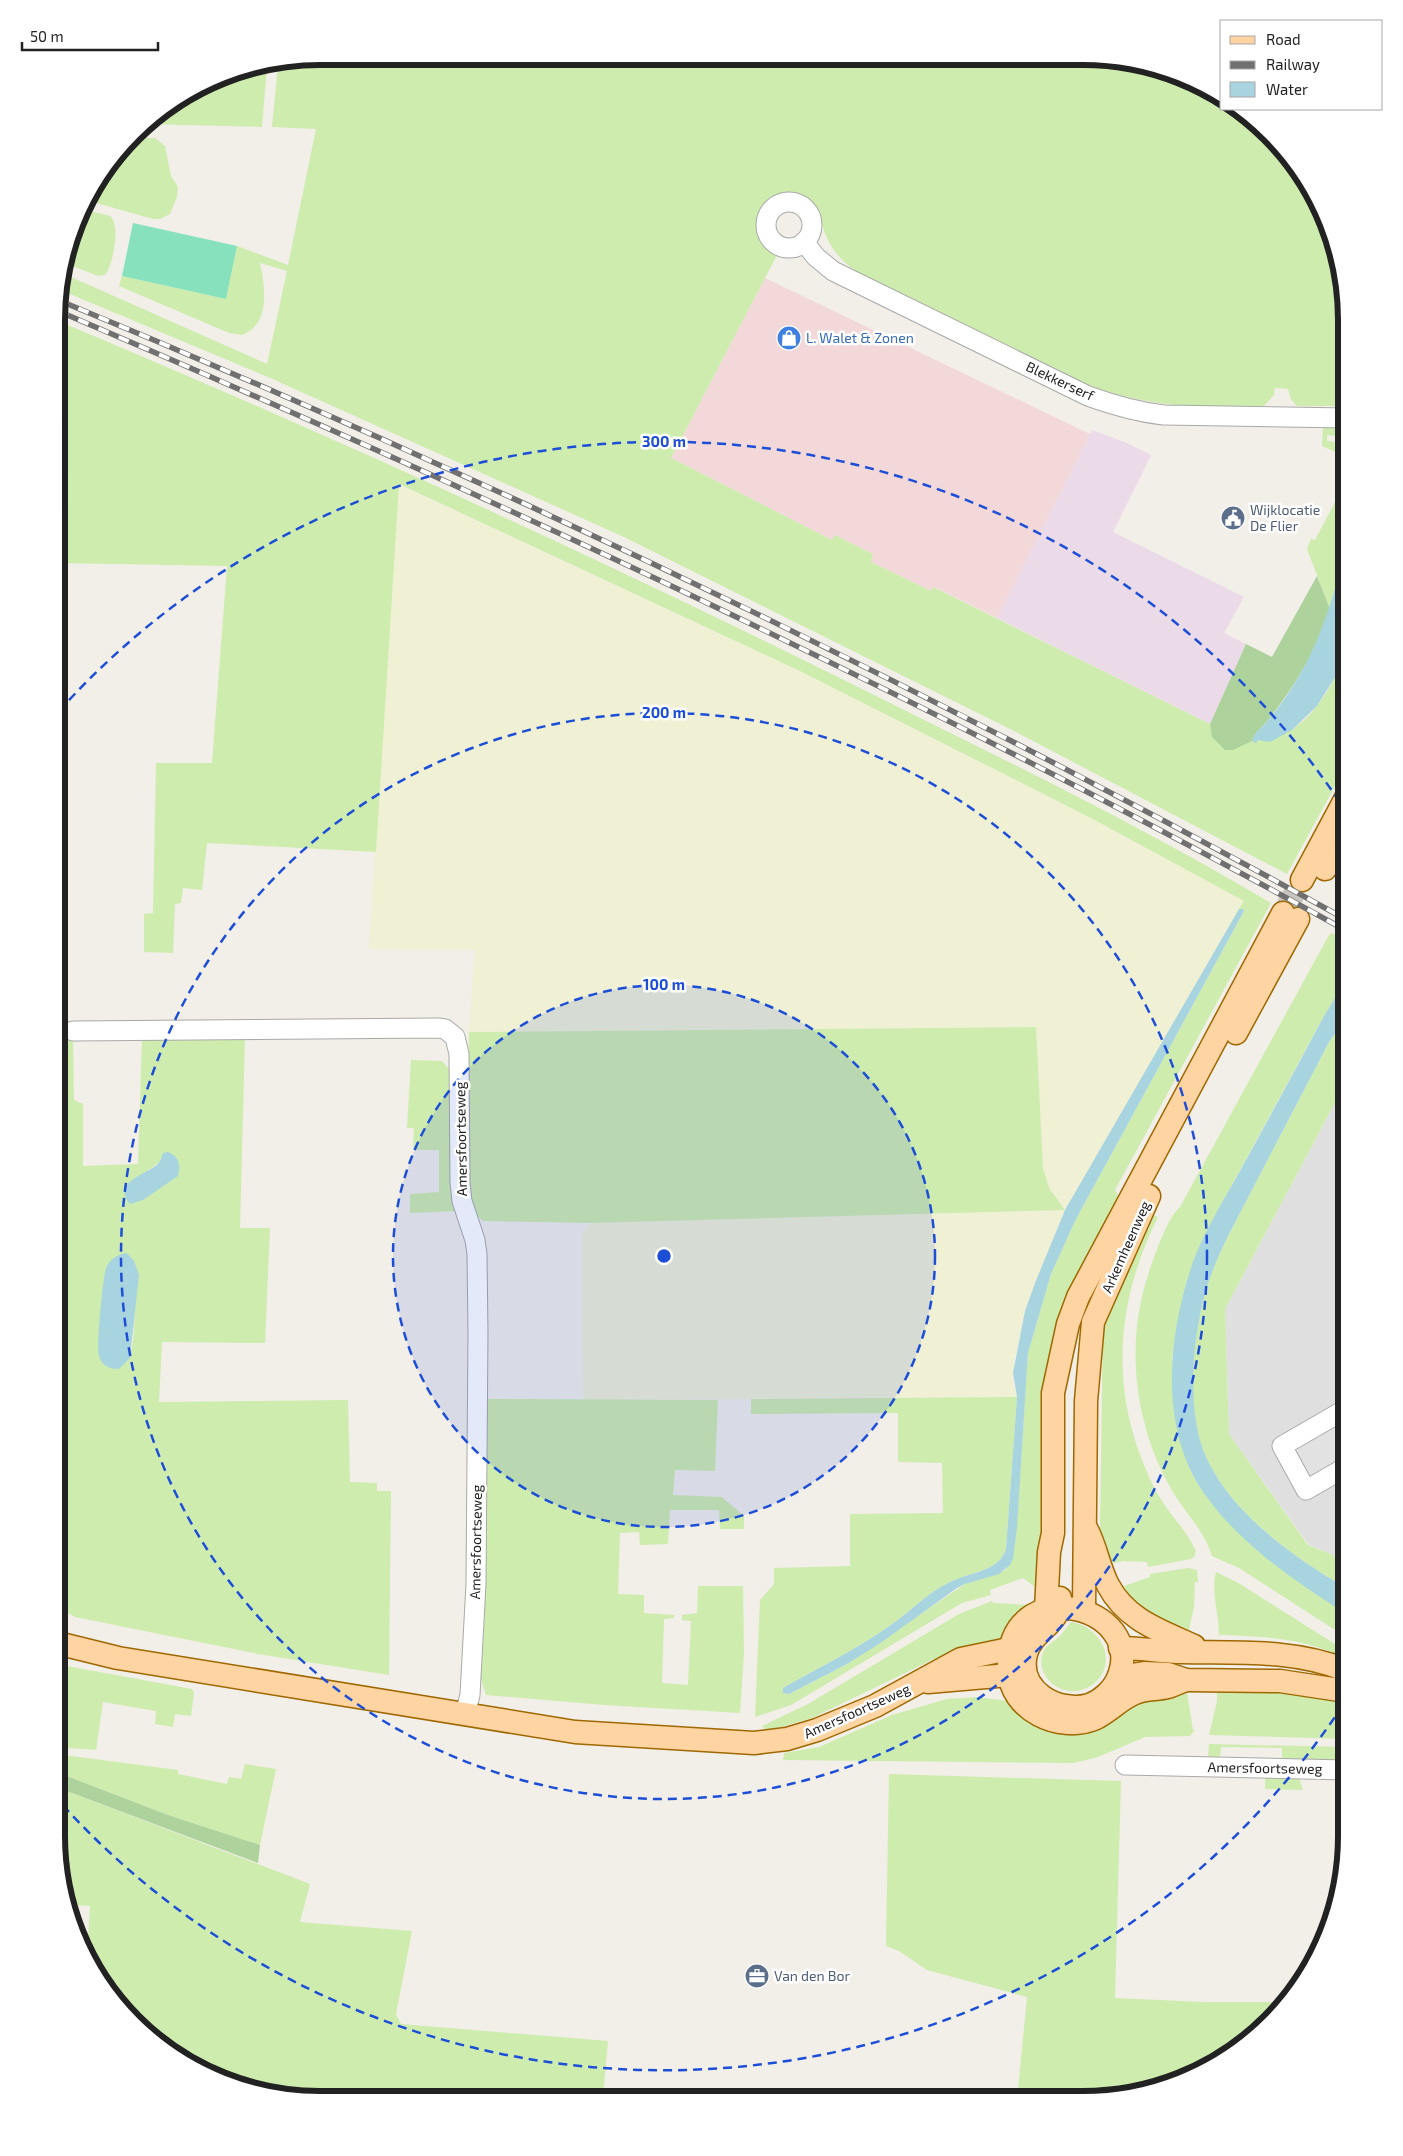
<svg xmlns="http://www.w3.org/2000/svg" width="1403" height="2156" font-family="'Exo 2',sans-serif">
  <style>
    .residential { fill: #e0dfdf }
    .commercial { fill: #f2d8d8 }
    .industrial { fill: #ebdae8 }
    .farmland { fill: #eff0d4 }
    .grass { fill: #ceecae; fill-rule: evenodd }
    .forest { fill: #add29c }
    .pitch { fill: #86e1bc }
    .parking { fill: #e2e2e2 }
    .water { fill: #a8d4e0 }
    .lines { fill: none; stroke-linecap: round; stroke-linejoin: round }
    .major-tunnel { stroke: #c8c5c0; stroke-width: 22; stroke-dasharray: 22 11; stroke-linecap: butt }
    .minor-casing { stroke: #a9a9a9; stroke-width: 21 }
    .major-casing { stroke: #9f6800; stroke-width: 25 }
    .minor { stroke: #fff; stroke-width: 19 }
    .major { stroke: #fed4a2; stroke-width: 22 }
    .rail-casing { stroke: #707070; stroke-width: 5.5 }
    .rail { stroke: #fff; stroke-width: 4; stroke-dasharray: 11; stroke-linecap: butt }
    .ring { fill: none; stroke: #1d4ed8; stroke-width: 2.5; stroke-dasharray: 9 6 }
    .labels { text-anchor: middle; stroke-width: 5; stroke-linejoin: round; paint-order: stroke }
    .shop-label { font-size: 14px; fill: #366cbe; stroke: #fff; text-anchor: start }
    .street-label { font-size: 14px; fill: #222; stroke: #fff }
    .service-label { font-size: 14px; fill: #4e5e75; stroke: #fff; text-anchor: start }
    .rim { fill: none; stroke: #222; stroke-width: 6 }
    .centre { fill: #1d4ed8; stroke: #fff; stroke-width: 2.5 }
    .ring-label { font-size: 15px; text-anchor: middle; font-weight: bold; fill: #1d4ed8; stroke: #fff; stroke-width: 5; stroke-linejoin: round; paint-order: stroke }
  </style>
  <rect width="100%" height="100%" fill="#f2eee8"/>
  <polygon class="residential" points="1346,1082 1346,1560 1309,1545 1229,1434 1225,1309"/>
  <polygon class="commercial" points="765,278 1090,434 997,618 934,587 931,591 871,562 873,554 835,535 832,540 671,458"/>
  <polygon class="industrial" points="1092,430 1127,443 1151,455 1113,532 1244,597 1224,633 1246,644 1210,724 997,618"/>
  <g class="farmland">
    <polygon points="398,484 800,671 1091,818 1244,901 1065,1210 1035,1283 1025,1311 1014,1362 1013,1380 1017,1397 583,1400 582,1233 590,1223 1065,1210 1049,1188 1043,1168 1036,1027 469,1032 475,950 369,949"/>
    <polygon points="57,1126 64,1230 67,1345 66,1404 57,1404"/>
  </g>
  <g class="grass">
    <path d="M320,56l798,3 66,17 38,22v11l21,2 49,48 35,60 20,101v86h-50l-6,-7 -3,-10 -13,-1 -1,7 -11,12c-69,0 -115,1 -180,-24l-227,-111c-9,-8 -18,-15 -24,-25 -14,-22 -17,-70 -58,-51 -27,13 -19,47 3,59l-106,203 161,82 3,-5 38,19 -2,8 60,29 2,-4 277,137 49,6 -7,11c12,-1 32,-5 41,-12 27,-19 43,-50 54,-80v115l-60,110 -275,-144 -388,-193 -356,-160 -210,-88 4,-16 205,91 20,-93 -27,-8c5,24 11,61 -18,72l-13,-2 -110,-47 3,-10 104,23 11,-53 51,19 28,-136 -44,-2 6,-62z"/>
    <polygon points="267,67 262,127 144,124 219,76"/>
    <polygon points="134,138 155,138 165,146 171,176 178,187 177,197 170,214 160,219 153,219 86,200"/>
    <path d="M82,209l28,7c11,10 3,49 -5,59l-7,1 -33,-13z"/>
    <path d="M58,321c273,114 541,237 806,369 137,68 275,135 407,213l-156,287 4,8 -50,108 -26,271 -4,7 -5,2 -11,-8 -3,1 -30,11 1,5 -29,8 -171,102 -36,12 5,-117 14,-16v-16l76,-2v-52l93,-1 -1,-50 -44,-1v-49l-147,1v-15l266,-2 -11,152c-7,23 -36,23 -56,33 -22,10 -41,31 -62,45 -33,23 -70,41 -105,61l6,6 58,-30 118,-80 41,-14 15,-109 7,-108 23,-79 25,-55 168,-308 -1,-2h-4l5,-8 -153,-83 -291,-147 -401,-187 -23,368 -169,-9 -5,47 -19,-2 -2,15 -6,1 -2,49 -29,-1v-38l9,-1 3,-150h56l15,-197 -169,-3z"/>
    <path d="M1323,426h24v12l-20,-3v6l20,2v95l-17,71 -23,-60 4,-10 4,1c8,-16 37,-63 29,-79 -4,-8 -13,-11 -22,-15z"/>
    <path d="M1332,933l15,8 -1,49 -11,8 -11,18 -121,222 -16,43 -15,77 34,138 45,49 95,69v23l-107,-69 -27,-12c-8,-27 -30,-46 -43,-71 -35,-64 -44,-143 -20,-213 6,-17 18,-54 31,-65l149,-272z"/>
    <path d="M1346,1019v63l-121,227 4,125 79,111 38,15v28c-52,-31 -112,-72 -139,-129 -24,-48 -14,-132 3,-181 11,-32 29,-62 44,-92 25,-48 50,-96 75,-144z"/>
    <polygon points="1036,1027 1043,1168 1049,1188 1065,1210 590,1223 483,1221 475,1214 466,1178 469,1032"/>
    <path d="M245,1036l-5,192h30l-5,115 -103,-1 -3,60 189,-2 2,82 27,1v8h14l-2,184 -131,-21 -183,-37 -18,-10v-203h9c1,-121 -9,-242 -9,-363h16l1,59 9,4v62l55,-2 4,-125zM161,1157l17,19 -33,-4 15,-10zM127,1253l7,8c0,25 4,83 -7,102z"/>
    <polygon points="411,1060 442,1061 449,1069 454,1082 460,1211 410,1213 410,1194 439,1192 439,1150 413,1150 414,1128 407,1128"/>
    <path d="M1151,1214l7,3c-45,90 -49,183 -2,274 11,21 30,38 40,60l-2,6 -3,2 -43,8 -1,-5 -23,-1 -16,3 -8,-35 3,-208z"/>
    <polygon points="482,1399 718,1400 715,1471 675,1470 673,1495 722,1497 744,1516 744,1529 720,1529 719,1510 670,1510 668,1544 640,1545 639,1532 620,1533 618,1594 644,1595 644,1613 674,1615 674,1618 664,1619 662,1683 688,1685 691,1621 682,1620 682,1615 697,1613 698,1586 743,1586 744,1653 740,1713 604,1705 486,1695 478,1670"/>
    <polygon points="1188,1568 1197,1570 1198,1582 1195,1582 1194,1607 1188,1634 1161,1625 1118,1588 1150,1577 1150,1574"/>
    <path d="M1216,1572l24,12 106,67v8c-40,-21 -83,-23 -127,-24 0,-21 -8,-42 -3,-63z"/>
    <polygon points="992,1601 993,1603 1031,1605 998,1641 934,1659 812,1718 767,1731 762,1726 808,1704 959,1614"/>
    <path d="M1071,1622c14,2 26,11 32,24 15,36 -33,62 -56,32 -5,-7 -8,-17 -4,-25 3,-8 10,-11 16,-16 5,-5 8,-10 12,-15z"/>
    <polygon points="56,1664 192,1689 194,1693 191,1716 175,1714 173,1727 155,1724 156,1711 103,1702 96,1750 56,1747"/>
    <polygon points="1187,1692 1193,1730 1195,1730 1190,1736 1145,1737 1098,1757 1074,1763 783,1760 784,1753 819,1747 892,1715 947,1699 978,1697 1008,1701 1135,1704 1171,1693"/>
    <polygon points="1217,1692 1301,1693 1346,1698 1346,1739 1209,1735 1217,1701"/>
    <polygon points="1209,1744 1346,1747 1346,1763 1282,1760 1282,1748 1221,1747 1220,1759 1208,1759"/>
    <polygon points="56,1754 178,1770 178,1774 227,1784 229,1777 241,1779 245,1764 276,1769 260,1845 168,1815 56,1772"/>
    <polygon points="889,1774 1121,1781 1115,1998 1203,2002 1287,2002 1244,2045 1184,2080 1084,2100 1017,2100 1027,1997 927,1970 899,1951 886,1946"/>
    <polygon points="1346,1776 1346,1854 1340,1883 1342,1786 1343,1778"/>
    <polygon points="1265,1777 1299,1777 1303,1790 1265,1789"/>
    <polygon points="56,1787 310,1884 300,1922 412,1931 396,2014 401,2024 608,2041 603,2098 286,2098 219,2080 160,2045 111,1997 87,1956 90,1906 70,1905 56,1836"/>
  </g>
  <g class="forest">
    <path d="M1317,576l13,33c-12,41 -45,95 -75,125l-3,7 -19,9h-8l-13,-13 -2,-13 36,-80 26,13z"/>
    <polygon points="56,1772 168,1815 260,1845 258,1863 56,1787"/>
  </g>
  <polygon class="pitch" points="133,223 237,246 226,299 122,276"/>
  <polygon class="parking" points="1346,1414 1346,1463 1308,1484 1288,1447"/>
  <g class="water">
    <path d="M1347,538v111l-8,22 -22,35 -25,24 -22,12 -12,-2 -2,3 -4,-2 3,-7c53,-52 78,-125 92,-196z"/>
    <path d="M1239,909h4l1,2 -168,308 -25,55 -23,79 -11,174 -4,32 -3,6 -11,9 -34,10 -8,4 -78,56 -32,20 -58,30 -6,-1v-5c35,-20 72,-38 105,-61 21,-14 40,-35 62,-45 20,-10 49,-10 56,-33l11,-152 -4,-24 12,-62 10,-28 30,-73z"/>
    <path d="M1346,990v29l-17,23c-25,48 -50,96 -75,144 -15,30 -33,60 -44,92 -17,49 -26,133 -3,181 27,57 87,98 139,129v26c-51,-33 -104,-68 -140,-118 -49,-67 -38,-163 -12,-237 12,-31 31,-61 47,-90 28,-51 56,-102 83,-153l11,-18z"/>
    <path d="M168,1152c11,4 13,13 10,24l-35,24 -13,4c-18,-22 15,-29 28,-40 3,-3 3,-7 5,-11z"/>
    <path d="M127,1253l7,8 5,14 -9,83 -11,11c-10,0 -17,-3 -20,-13 -3,-9 4,-79 7,-88 4,-9 12,-14 21,-15z"/>
  </g>
  <g class="lines">
    <polyline class="major-tunnel" points="1283,913 1302,880"/>
    <defs>
      <g id="minor">
        <circle cx="789" cy="225" r="23"/>
        <path d="M804,242l12,15 17,14 255,125c25,9 49,16 76,19l183,3"/>
        <polyline points="73,1031 438,1028 445,1029 455,1037 459,1054 460,1182 462,1201 475,1240 477,1254 478,1333 476,1584 470,1695 465,1714"/>
        <polyline points="1346,1467 1306,1490 1282,1446 1346,1409"/>
        <polyline points="1125,1765 1346,1770"/>
      </g>
      <g id="major">
        <polyline points="1325,869 1347,830"/>
        <polyline points="1302,880 1347,796"/>
        <polyline points="1236,1033 1298,919"/>
        <path d="M1087,1530c9,17 12,38 21,55 18,35 53,46 86,61"/>
        <path d="M1060,1598c1,27 -28,32 -34,56 -9,36 31,60 63,51 12,-4 24,-15 29,-27 31,-73 -114,-109 -109,-8 1,40 50,63 85,49 15,-7 26,-20 41,-26 11,-5 22,-3 33,-6 6,-2 12,-5 18,-7"/>
        <polyline points="1046,1609 1049,1552 1053,1533 1053,1393 1068,1324 1078,1297 1283,913"/>
        <polyline points="1084,1610 1086,1401 1093,1322 1149,1196"/>
        <polyline points="57,1643 118,1658 575,1732 754,1743 787,1739 817,1730 875,1706 961,1659 1009,1649"/>
        <path d="M1120,1648c21,0 42,4 62,4 57,1 111,-3 164,18"/>
        <polyline points="1119,1677 1144,1673 1168,1674 1186,1680 1280,1681 1346,1691"/>
        <polyline points="928,1682 1009,1675 1023,1677"/>
      </g>
    </defs>
    <use href="#minor" class="minor-casing"/>
    <use href="#major" class="major-casing"/>
    <use href="#minor" class="minor"/>
    <use href="#major" class="major"/>
    <defs>
      <g id="rail">
        <path d="M58,300c441,182 871,389 1289,620"/>
        <path d="M58,311c439,187 871,389 1289,620"/>
      </g>
    </defs>
    <use href="#rail" class="rail-casing"/>
    <use href="#rail" class="rail"/>
  </g>
  <circle cx="664" cy="1256" r="271" fill="#1d4ed8" fill-opacity=".12"/>
  <g class="ring">
    <circle cx="664" cy="1256" r="271"/>
    <circle cx="664" cy="1256" r="543"/>
    <path d="M1343 1705A814 814 0 0 1 59 1801M59 711A814 814 0 0 1 1343 807"/>
  </g>
  <defs>
    <symbol id="shop-disc" viewBox="-11 -11 22 22"><circle r="9.5" fill="#3f7fe0" stroke="#fff"/><path d="M-5-2.5h2.3a2.7 3.5 0 0 1 5.4 0H5L5.5 6h-11ZM-1.5-2.5h3a1.5 2.3 0 0 0-3 0Z" fill="#fff"/></symbol>
    <symbol id="civic-disc" viewBox="-11 -11 22 22"><circle r="9.5" fill="#5c6f8a" stroke="#fff"/><path d="M-.6-6.5H3V-4.5H.6V-3L4-1V1h2V6H-6V1h2V-1L-.6-3ZM-1.2 2.5V6h2.4V2.5Z" fill="#fff"/></symbol>
    <symbol id="office-disc" viewBox="-11 -11 22 22"><circle r="9.5" fill="#5c6f8a" stroke="#fff"/><path d="M-6-3h4V-5.5h4V-3h4V5H-6ZM-1-4.5V-3h2v-1.5ZM-6 0V1H6V0Z" fill="#fff"/></symbol>
  </defs>
  <g fill-rule="evenodd">
    <use href="#shop-disc" x="775" y="324" width="28" height="28"/>
    <use href="#civic-disc" x="1219" y="504" width="28" height="28"/>
    <use href="#office-disc" x="743" y="1962" width="28" height="28"/>
  </g>
  <g class="labels">
    <g class="shop-label">
      <text x="806" y="343">L. Walet &amp; Zonen</text>
    </g>
    <g class="street-label">
      <text transform="translate(1060 381) rotate(25)" y="5">Blekkerserf</text>
      <text transform="translate(461 1139) rotate(-91)" y="5">Amersfoortseweg</text>
      <text transform="translate(1126 1247) rotate(-66)" y="5">Arkemheenweg</text>
      <text transform="translate(476 1542) rotate(-89)" y="5">Amersfoortseweg</text>
      <text transform="translate(857 1711) rotate(-24)" y="5">Amersfoortseweg</text>
      <text transform="translate(1265 1768) rotate(1)" y="5">Amersfoortseweg</text>
    </g>
    <g class="service-label">
      <text x="1250" y="515">Wijklocatie<tspan x="1250" dy="16">De Flier</tspan></text>
      <text x="774" y="1981">Van den Bor</text>
    </g>
  </g>
  <path d="M0 0H1403V2156H0ZM320 65H1083A255 255 0 0 1 1338 320V1836A255 255 0 0 1 1083 2091H320A255 255 0 0 1 65 1836V320A255 255 0 0 1 320 65Z" fill="#fff" fill-rule="evenodd"/>
  <path class="rim" d="M320 65H1083A255 255 0 0 1 1338 320V1836A255 255 0 0 1 1083 2091H320A255 255 0 0 1 65 1836V320A255 255 0 0 1 320 65Z"/>
  <circle cx="664" cy="1256" r="8" class="centre"/>
  <g class="ring-label">
    <text x="664" y="447">300 m</text>
    <text x="664" y="718">200 m</text>
    <text x="664" y="990">100 m</text>
  </g>
  <rect x="1220" y="20" width="162" height="90" fill="#ffffff" stroke="#a7a7a7"/>
  <rect x="1230" y="36" width="25" height="8" fill="#fed4a2" stroke="#a7a7a7"/>
  <text x="1266" y="45" font-size="15" fill="#222222">Road</text>
  <rect x="1230" y="61" width="25" height="8" fill="#707070" stroke="#a7a7a7"/>
  <text x="1266" y="70" font-size="15" fill="#222222">Railway</text>
  <rect x="1230" y="82" width="25" height="15" fill="#a8d4e0" stroke="#a7a7a7"/>
  <text x="1266" y="95" font-size="15" fill="#222222">Water</text>
  <path d="M22 42v8h136v-8" fill="none" stroke="#222222" stroke-width="2.5"/>
  <text x="30" y="42" font-size="15" fill="#222222" stroke="#ffffff" stroke-width="4" paint-order="stroke">50 m</text>
</svg>
